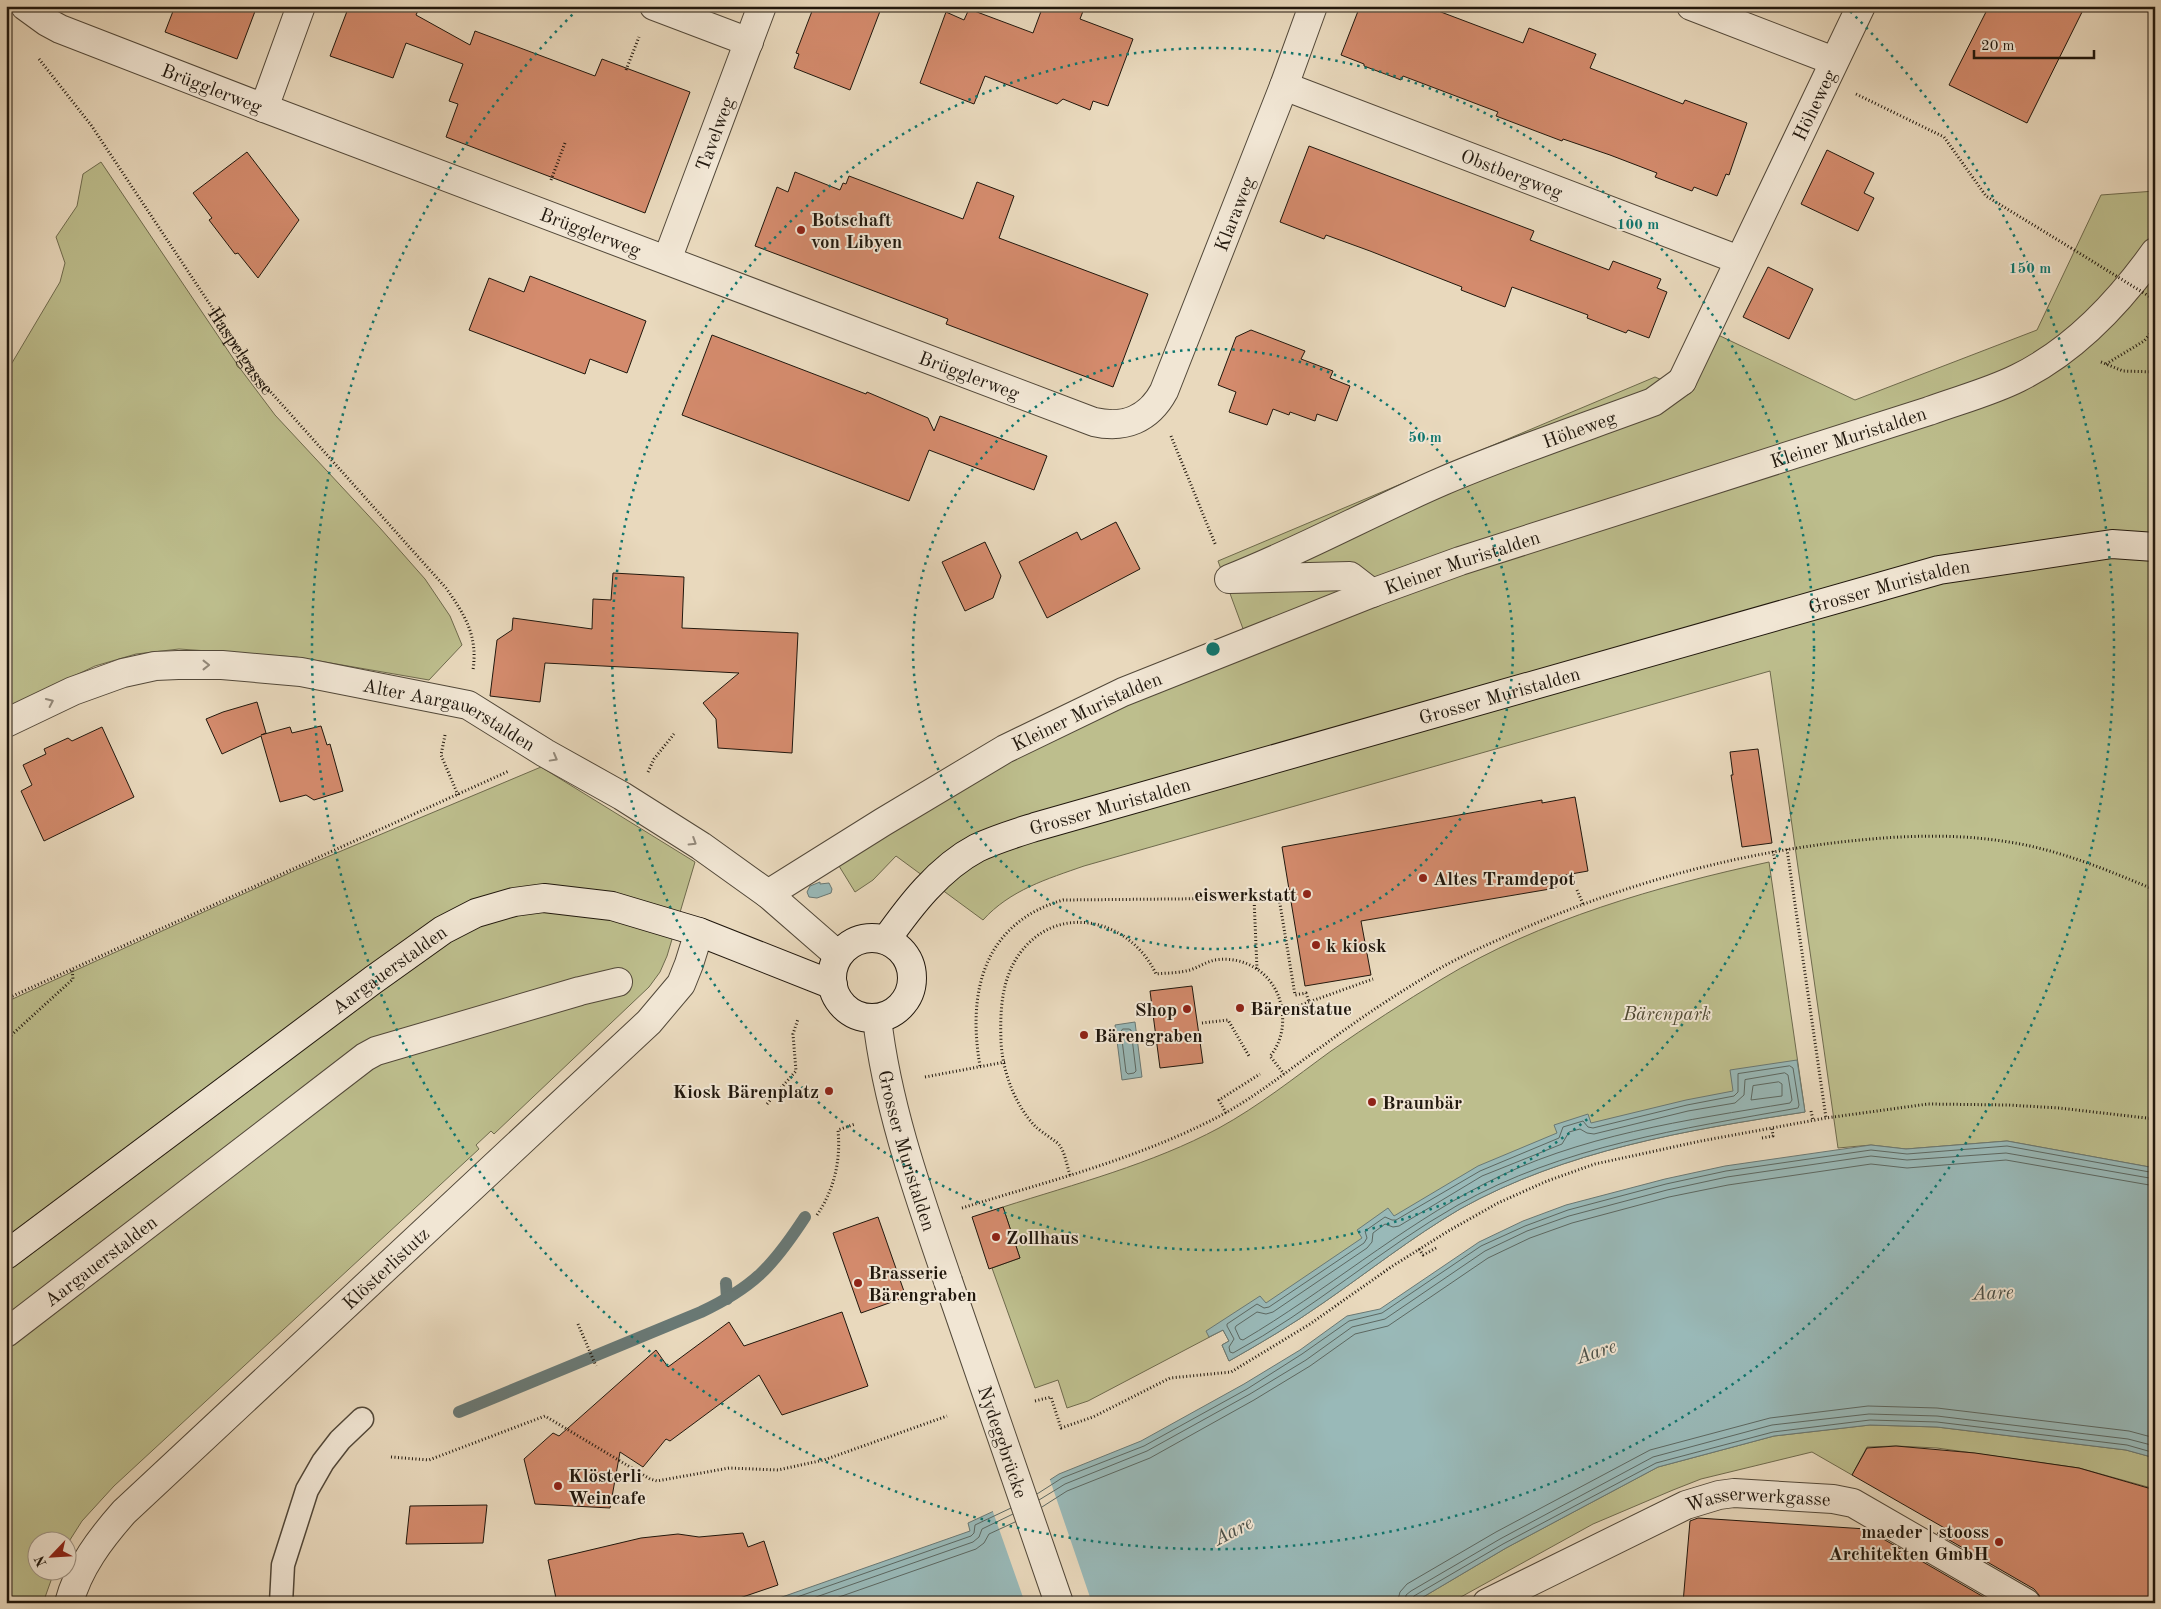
<svg xmlns="http://www.w3.org/2000/svg" width="2161" height="1609" font-family="'Old Standard TT',serif">
  <style>
    .green { fill: #bdbe8d; stroke: #6e6a4d }
    .water { fill: #99b9b8; stroke: #697874 }
    .pier { fill: #e9d9bd }
    .lines { fill: none; stroke-linecap: round; stroke-linejoin: round }
    .shore { stroke: #5c6862; stroke-width: 1 }
    .stream { stroke: #697874; stroke-width: 12 }
    .building { fill: #d48b6d; stroke: #20170d }
    .service-casing { stroke: #524839; stroke-width: 25 }
    .pedestrian-casing { stroke: #524839; stroke-width: 30 }
    .minor-casing { stroke: #524839; stroke-width: 30 }
    .tertiary-casing { stroke: #524839; stroke-width: 30 }
    .secondary-casing { stroke: #20170d; stroke-width: 30 }
    .path { stroke: #20170d; stroke-width: 3; stroke-dasharray: 1 2.5; stroke-linecap: butt }
    .service { stroke: #f1e6d4; stroke-width: 22 }
    .pedestrian { stroke: #f1e6d4; stroke-width: 28 }
    .minor { stroke: #f1e6d4; stroke-width: 28 }
    .tertiary { stroke: #f1e6d4; stroke-width: 28 }
    .secondary { stroke: #f1e6d4; stroke-width: 28 }
    .tertiary-bridge-casing { stroke: #524839; stroke-width: 30; stroke-linecap: butt }
    .path-bridge { stroke: #20170d; stroke-width: 3; stroke-dasharray: 1 2.5; stroke-linecap: butt }
    .tertiary-bridge { stroke: #f1e6d4; stroke-width: 28 }
    .oneway { stroke: #93897a }
    .ring { fill: none; stroke: #0f766e; stroke-width: 2.5; stroke-dasharray: 2.5 5 }
    .poi-dot { fill: #8f2418; stroke: #f1e6d4; stroke-width: 2 }
    .labels { text-anchor: middle; stroke-width: 4; stroke-linejoin: round; paint-order: stroke }
    .street-label { font-size: 19px; fill: #20170d; stroke: #f1e6d4 }
    .poi-label { font-size: 19px; font-weight: bold; fill: #20170d; stroke: #f1e6d4; text-anchor: start }
    .park-label { font-size: 19px; font-style: italic; fill: #4f4933; stroke: #f1e6d4 }
    .water-label { font-size: 20px; font-style: italic; fill: #4a5049; stroke: #f1e6d4 }
    .centre { fill: #0f766e; stroke: #f1e6d4; stroke-width: 2.5 }
    .ring-label { font-size: 15px; text-anchor: middle; font-weight: bold; fill: #0f766e; stroke: #f1e6d4; stroke-width: 4; stroke-linejoin: round; paint-order: stroke }
  </style>
  <rect width="100%" height="100%" fill="#e9d9bd"/>
  <filter id="stains"><feTurbulence type="fractalNoise" baseFrequency=".004" numOctaves="4"/><feColorMatrix values="0 0 0 0 .2 0 0 0 0 .09 0 0 0 0 .02 0 0 0 .5 -.17"/></filter>
  <radialGradient id="worn" r=".72"><stop offset=".6" stop-color="#630" stop-opacity="0"/><stop offset="1" stop-color="#630" stop-opacity=".3"/></radialGradient>
  <g class="green">
    <polygon points="101,162 239,367 275,415 380,528 425,579 450,616 462,645 429,680 296,657 179,649 136,654 95,666 6,708 6,373 60,282 65,263 56,237 77,206 83,174"/>
    <path d="M2155,191v977l-148,-27 -101,8 -35,-4 -33,3 -68,-477 -686,195c-37,13 -74,24 -101,54l-87,-64 -23,24 -18,12 -16,-26 46,-41 122,-73 242,-107 -31,-84 437,-184 33,14 28,-57 139,66 182,-70 64,-135z"/>
    <polygon points="541,767 695,862 667,956 660,972 649,987 494,1134 491,1131 476,1145 479,1149 114,1486 82,1521 68,1543 68,1542 38,1542 38,1572 54,1572 43,1603 6,1603 6,1002 296,870"/>
    <path d="M1769,862l36,250c-118,18 -239,38 -345,97 -48,28 -92,63 -137,94 -30,21 -62,40 -94,58l-7,-16 7,-4 -6,-11 -135,71 -21,7 -9,-28 -23,8 -43,-120 28,-10 -17,-51c72,-23 149,-43 216,-79 40,-22 75,-50 112,-77 36,-25 73,-49 111,-72 97,-59 216,-93 327,-117z"/>
    <polygon points="1870,1425 1937,1427 2126,1450 2155,1458 2155,1489 2079,1468 1937,1448 1896,1446 1867,1447 1852,1475 1812,1452 1701,1479 1673,1490 1593,1524 1450,1603 1413,1603 1506,1548 1658,1467 1774,1436"/>
  </g>
  <g class="water">
    <polygon points="820,882 820,884 829,883 832,889 831,893 817,898 809,897 807,892 810,886"/>
    <polygon points="1135,1022 1142,1077 1122,1080 1115,1025"/>
    <path d="M1797,1060l8,52c-118,18 -239,38 -345,97 -48,28 -92,63 -137,94 -30,21 -62,40 -94,58l-7,-16 7,-4 -6,-11 -14,7 -3,-6 54,-35 6,7 96,-65 -5,-8 31,-22 6,8 84,-50 79,-33 -3,-8 34,-11 3,9 95,-23 47,-9 -3,-21z"/>
    <polygon points="2007,1141 2155,1168 2155,1458 2126,1450 1937,1427 1870,1425 1774,1436 1658,1467 1506,1548 1413,1603 765,1603 970,1531 968,1523 1020,1499 1059,1474 1141,1441 1244,1384 1300,1350 1347,1316 1380,1309 1479,1242 1523,1221 1566,1205 1665,1179 1725,1166 1871,1145 1906,1149"/>
  </g>
  <polygon class="pier" points="1049,1477 1092,1603 1025,1603 992,1509 1019,1496"/>
  <g class="lines">
    <g class="shore">
      <polygon points="1123,1029 1129,1029 1131,1030 1136,1071 1134,1073 1128,1074 1126,1072 1121,1032"/>
      <path d="M1790,1066l3,2 6,37 -1,3c-117,21 -235,38 -340,97 -78,44 -145,105 -225,148l-3,-1 -1,-5 5,-8 -7,-13v-2l30,-20 7,4 5,-1 95,-64 3,-5 -2,-7 20,-14 7,3h4l84,-49 79,-33 4,-11 20,-6 5,6 5,1 94,-23 47,-9 4,-4v-18z"/>
      <path d="M1785,1073l3,2 4,25 -2,3c-103,17 -212,32 -306,81 -85,44 -158,107 -241,156l-3,-1 -5,-11 1,-2 21,-14 9,2 7,-2 94,-64 5,-6 1,-9 12,-9 8,3 6,-1 83,-50 80,-32 7,-12 11,-3 7,4 7,1 94,-23 47,-8 9,-8 1,-15z"/>
      <polygon points="1779,1082 1782,1084 1782,1096 1751,1100 1753,1086"/>
      <polyline points="1037,1494 1062,1478 1144,1446 1247,1389 1302,1354 1349,1321 1382,1313 1481,1246 1525,1226 1568,1210 1666,1184 1726,1171 1871,1150 1907,1154 2007,1146 2155,1173"/>
      <polyline points="1039,1500 1065,1484 1147,1451 1250,1394 1306,1360 1352,1327 1385,1319 1485,1251 1527,1231 1569,1216 1667,1190 1727,1177 1871,1156 1907,1160 2006,1153 2155,1179"/>
      <polyline points="1042,1507 1067,1491 1150,1458 1254,1400 1310,1366 1355,1334 1388,1326 1488,1258 1530,1238 1572,1223 1669,1197 1728,1185 1871,1164 1907,1168 2006,1160 2155,1186"/>
      <polyline points="780,1603 971,1536 974,1533 975,1525 1011,1508"/>
      <polyline points="799,1603 973,1542 979,1537 982,1529 1013,1514"/>
      <polyline points="822,1603 976,1549 984,1543 989,1534 1015,1522"/>
      <polyline points="1397,1603 1400,1592 1407,1584 1496,1532 1650,1450 1770,1418 1868,1406 1937,1408 2129,1431 2155,1438"/>
      <polyline points="1405,1603 1406,1595 1411,1591 1500,1539 1653,1457 1772,1425 1869,1414 1937,1416 2128,1439 2155,1446"/>
      <polyline points="1411,1603 1414,1596 1503,1544 1656,1463 1773,1432 1870,1420 1937,1422 2127,1445 2155,1453"/>
    </g>
    <g class="stream">
      <polyline points="726,1283 727,1299"/>
      <path d="M459,1412l242,-100c53,-25 72,-46 104,-95"/>
    </g>
  </g>
  <g class="building">
    <polygon points="175,6 257,6 237,59 165,32"/>
    <polygon points="349,6 420,6 416,15 470,45 475,31 595,76 602,59 690,92 645,213 446,137 458,104 449,101 463,64 406,43 393,78 330,56"/>
    <polygon points="814,6 882,6 850,90 794,68 799,54 796,53"/>
    <polygon points="1043,6 1085,6 1080,19 1133,39 1108,106 1093,101 1090,110 1063,99 1057,104 985,76 974,104 920,83 946,12 964,20 969,9 1033,33"/>
    <polygon points="1360,6 1425,6 1523,43 1529,28 1596,54 1590,68 1683,104 1685,100 1747,123 1729,175 1726,174 1717,196 1694,187 1692,191 1655,177 1657,173 1610,155 1563,139 1562,141 1496,116 1498,112 1403,76 1401,80 1364,66 1364,64 1341,55"/>
    <polygon points="1989,6 2085,6 2027,123 1949,85"/>
    <polygon points="1309,146 1534,231 1530,240 1609,270 1613,261 1661,279 1657,288 1667,292 1649,338 1628,330 1626,333 1587,318 1588,315 1512,287 1505,307 1461,290 1462,287 1370,251 1326,235 1324,239 1280,222"/>
    <polygon points="1827,150 1874,173 1864,193 1874,198 1858,231 1801,204"/>
    <polygon points="247,152 299,220 258,278 238,253 235,254 209,220 212,218 193,193"/>
    <polygon points="795,172 840,190 843,183 846,184 849,176 963,219 977,182 1014,196 999,238 1148,294 1113,387 946,324 948,319 755,246 777,187 788,192"/>
    <polygon points="1768,267 1813,289 1789,339 1743,317"/>
    <polygon points="530,276 646,321 627,373 590,359 585,374 469,330 489,278 524,292"/>
    <polygon points="1251,330 1305,351 1301,359 1333,371 1330,378 1350,386 1337,421 1317,414 1315,421 1290,412 1289,415 1273,409 1267,425 1229,412 1236,392 1218,385 1236,337"/>
    <polygon points="712,335 866,394 867,392 928,418 934,431 940,416 1047,456 1034,490 929,450 909,501 682,415"/>
    <polygon points="1116,522 1140,569 1047,618 1019,562 1077,532 1081,540"/>
    <polygon points="985,542 1001,576 993,598 965,611 942,562"/>
    <polygon points="613,573 684,577 682,628 798,633 792,753 718,748 716,719 703,703 739,673 545,663 540,702 490,696 497,640 512,630 513,618 592,629 593,599 611,600"/>
    <polygon points="257,702 266,733 261,735 290,727 292,733 321,726 327,745 330,744 343,791 314,800 306,795 280,802 261,736 222,754 206,719 223,712"/>
    <polygon points="102,727 134,797 44,841 21,791 32,785 23,765 46,754 44,749 68,738 72,741"/>
    <polygon points="1758,749 1772,843 1742,847 1731,775 1733,775 1730,752"/>
    <polygon points="1575,797 1588,871 1554,877 1556,888 1361,921 1371,975 1305,986 1282,847 1542,800 1542,803"/>
    <polygon points="1192,986 1203,1063 1160,1068 1150,991"/>
    <polygon points="1003,1207 1020,1258 989,1269 972,1217"/>
    <polygon points="878,1217 906,1297 861,1313 833,1233"/>
    <polygon points="842,1312 868,1386 782,1415 759,1375 670,1441 666,1439 643,1467 620,1452 610,1508 535,1504 524,1459 553,1433 559,1436 656,1350 668,1367 729,1322 744,1346"/>
    <polygon points="1896,1446 1975,1453 2079,1468 2155,1490 2155,1603 2042,1603 2039,1595 2034,1589 1937,1533 1955,1534 1852,1475 1867,1448"/>
    <polygon points="487,1505 483,1543 406,1544 410,1506"/>
    <polygon points="1698,1518 1866,1529 1994,1603 1683,1603 1690,1521"/>
    <polygon points="743,1533 748,1547 764,1541 778,1585 725,1603 557,1603 548,1560 641,1538 678,1534 699,1537"/>
  </g>
  <g class="lines">
    <defs>
      <polyline id="service" points="281,1603 283,1565 307,1490 323,1462 340,1440 362,1419"/>
      <g id="pedestrian">
        <path id="s2" d="M1372,593l-22,-17 -121,3c74,-29 142,-67 214,-98 68,-29 140,-53 210,-79l29,-21"/>
        <path id="s3" d="M768,894l115,-72 122,-73 118,-57 249,-99 88,-32 469,-150c30,-11 61,-19 89,-33 55,-27 102,-77 137,-126"/>
        <path id="s4" d="M6,1333l359,-276 11,-6 204,-60 38,-9"/>
      </g>
      <g id="minor">
        <path id="s5" d="M25,6l22,16 13,7 204,79 830,314c31,7 55,-3 70,-31l120,-305 29,-80"/>
        <polyline points="654,6 749,42"/>
        <polyline points="1691,6 1834,61"/>
        <path id="s6" d="M1284,86l455,174"/>
        <polyline points="264,108 301,6"/>
        <path id="s7" d="M667,260l95,-254"/>
        <path id="s8" d="M1682,381l179,-375"/>
        <path id="s9" d="M6,723l67,-32 50,-18 32,-7 23,-1h44l79,7 167,33 77,48 77,43 79,50 67,48 70,61"/>
        <path id="s10" d="M69,1603c9,-35 32,-65 55,-91l525,-490 32,-38 8,-20 10,-32"/>
        <path id="s11" d="M1487,1603l199,-98 33,-10 15,-2 99,6 20,4 173,100"/>
      </g>
      <g id="tertiary">
        <path id="s12" d="M877,1018c10,89 42,178 71,263"/>
      </g>
      <g id="secondary">
        <circle cx="872" cy="978" r="40"/>
        <path id="s13" d="M886,940c24,-34 53,-72 91,-92 19,-9 39,-15 58,-21l904,-257 173,-26 43,3"/>
        <path id="s14" d="M6,1255l367,-275 70,-50 33,-17 38,-11 30,-4 68,8 87,26 134,53"/>
      </g>
    </defs>
    <use href="#service" class="service-casing"/>
    <use href="#pedestrian" class="pedestrian-casing"/>
    <use href="#minor" class="minor-casing"/>
    <use href="#tertiary" class="tertiary-casing"/>
    <use href="#secondary" class="secondary-casing"/>
    <g class="path">
      <path id="s1" d="M39,59l52,66 169,255 186,208c19,27 32,48 27,82"/>
      <polyline points="626,70 639,37"/>
      <polyline points="1856,94 1944,137 1986,196 2071,248"/>
      <polyline points="551,180 565,143"/>
      <polyline points="2101,362 2123,371 2155,372"/>
      <polyline points="2106,364 2144,341 2155,328"/>
      <polyline points="1171,436 1216,546"/>
      <polyline points="445,735 441,755 458,795"/>
      <polyline points="648,772 654,759 674,734"/>
      <polyline points="1787,849 1826,1118"/>
      <polyline points="1773,851 1775,861"/>
      <polyline points="1577,890 1583,904"/>
      <polyline points="1254,898 1257,969"/>
      <polyline points="6,999 509,771"/>
      <polyline points="1282,1012 1309,1002"/>
      <polyline points="1202,1023 1228,1020 1249,1056"/>
      <polyline points="6,1040 73,979 72,969"/>
      <path d="M980,1066c-13,-75 4,-143 83,-166l216,-2 16,97 11,-2 3,9 64,-23"/>
      <polyline points="925,1077 1005,1062"/>
      <polyline points="767,1104 796,1071 793,1034 798,1019"/>
      <polyline points="1811,1111 1813,1120"/>
      <polyline points="1226,1113 1219,1100 1260,1074"/>
      <polyline points="1762,1138 1773,1136 1772,1128"/>
      <path d="M1070,1175c-3,-9 -5,-22 -10,-29 -3,-5 -18,-13 -24,-19 -21,-21 -34,-57 -35,-86 -1,-28 0,-60 17,-85 37,-55 112,-38 138,18 11,-1 24,-1 34,-4 9,-3 16,-8 25,-10 31,-5 60,15 66,45 4,18 1,37 -11,51l14,18"/>
      <path d="M962,1208c84,-26 171,-48 250,-88 40,-20 75,-49 112,-75 36,-27 74,-52 113,-75 26,-15 54,-27 81,-39 103,-46 211,-76 323,-89 54,-6 107,-9 161,-1 53,7 103,28 153,49"/>
      <path d="M817,1215c17,-25 24,-54 21,-85l17,-6"/>
      <polyline points="1419,1249 1423,1255 1438,1247"/>
      <polyline points="578,1324 596,1366"/>
      <polyline points="1035,1401 1051,1397 1061,1428 1093,1417 1170,1378 1231,1372 1310,1324 1391,1267 1450,1230 1498,1203 1547,1181 1595,1164 1701,1141 1826,1118 1928,1104 2008,1105 2059,1108 2155,1119"/>
      <polyline points="391,1457 429,1460 545,1416 650,1479 657,1481 729,1468 778,1470 824,1460 947,1416"/>
    </g>
    <use href="#service" class="service"/>
    <use href="#pedestrian" class="pedestrian"/>
    <use href="#minor" class="minor"/>
    <use href="#tertiary" class="tertiary"/>
    <use href="#secondary" class="secondary"/>
    <defs>
      <g id="tertiary-bridge">
        <path id="s15" d="M948,1281l111,322"/>
      </g>
    </defs>
    <use href="#tertiary-bridge" class="tertiary-bridge-casing"/>
    <polyline class="path-bridge" points="2071,248 2155,300"/>
    <use href="#tertiary-bridge" class="tertiary-bridge"/>
  </g>
  <defs><path id="oneway-chevron" d="M-2-3.5L2.5 0L-2 3.5" fill="none" stroke-width="1.6" stroke-linecap="round" stroke-linejoin="round" transform="scale(1.25)"/></defs>
  <g class="oneway">
    <use href="#oneway-chevron" transform="translate(206 665)"/>
    <use href="#oneway-chevron" transform="translate(50 702) rotate(-25)"/>
    <use href="#oneway-chevron" transform="translate(554 758) rotate(29)"/>
    <use href="#oneway-chevron" transform="translate(693 842) rotate(32)"/>
  </g>
  <g class="ring">
    <circle cx="1213" cy="649" r="300"/>
    <circle cx="1213" cy="649" r="601"/>
    <path d="M1845 6A901 901 0 1 1 581 6"/>
  </g>
  <g class="poi-dot">
    <circle cx="801" cy="230" r="5"/>
    <circle cx="1423" cy="878" r="5"/>
    <circle cx="1307" cy="894" r="5"/>
    <circle cx="1316" cy="945" r="5"/>
    <circle cx="1240" cy="1008" r="5"/>
    <circle cx="1187" cy="1009" r="5"/>
    <circle cx="1084" cy="1035" r="5"/>
    <circle cx="829" cy="1091" r="5"/>
    <circle cx="1372" cy="1102" r="5"/>
    <circle cx="996" cy="1237" r="5"/>
    <circle cx="858" cy="1283" r="5"/>
    <circle cx="558" cy="1486" r="5"/>
    <circle cx="1999" cy="1542" r="5"/>
  </g>
  <g class="labels">
    <g class="street-label">
      <text dy="7" stroke="none"><textPath href="#s5" startOffset="205">Brügglerweg</textPath></text>
      <text dy="7" stroke="none"><textPath href="#s8" startOffset="306">Höheweg</textPath></text>
      <text dy="7" stroke="none"><textPath href="#s7" startOffset="135">Tavelweg</textPath></text>
      <text dy="7" stroke="none"><textPath href="#s6" startOffset="244">Obstbergweg</textPath></text>
      <text dy="7" stroke="none"><textPath href="#s5" startOffset="1422">Klaraweg</textPath></text>
      <text dy="7" stroke="none"><textPath href="#s5" startOffset="610">Brügglerweg</textPath></text>
      <text dy="7" stroke="none"><textPath href="#s1" startOffset="355">Haspelgasse</textPath></text>
      <text dy="7" stroke="none"><textPath href="#s5" startOffset="1015">Brügglerweg</textPath></text>
      <text dy="7" stroke="none"><textPath href="#s2" startOffset="530">Höheweg</textPath></text>
      <text dy="7" stroke="none"><textPath href="#s3" startOffset="1178">Kleiner Muristalden</textPath></text>
      <text dy="7" stroke="none"><textPath href="#s3" startOffset="772">Kleiner Muristalden</textPath></text>
      <text dy="7" stroke="none"><textPath href="#s13" startOffset="1080">Grosser Muristalden</textPath></text>
      <text dy="7" stroke="none"><textPath href="#s13" startOffset="675">Grosser Muristalden</textPath></text>
      <text dy="7" stroke="none"><textPath href="#s3" startOffset="368">Kleiner Muristalden</textPath></text>
      <text dy="7" stroke="none"><textPath href="#s9" startOffset="462">Alter Aargauerstalden</textPath></text>
      <text dy="7" stroke="none"><textPath href="#s13" startOffset="270">Grosser Muristalden</textPath></text>
      <text dy="7" stroke="none"><textPath href="#s14" startOffset="478">Aargauerstalden</textPath></text>
      <text dy="7" stroke="none"><textPath href="#s12" startOffset="136">Grosser Muristalden</textPath></text>
      <text dy="7" stroke="none"><textPath href="#s4" startOffset="119">Aargauerstalden</textPath></text>
      <text dy="7" stroke="none"><textPath href="#s10" startOffset="465">Klösterlistutz</textPath></text>
      <text dy="7" stroke="none"><textPath href="#s15" startOffset="170">Nydeggbrücke</textPath></text>
      <text dy="7" stroke="none"><textPath href="#s11" startOffset="295">Wasserwerkgasse</textPath></text>
    </g>
    <g class="poi-label">
      <text x="811" y="226">Botschaft<tspan x="811" dy="22">von Libyen</tspan></text>
      <text x="1433" y="885">Altes Tramdepot</text>
      <text x="1297" y="901" text-anchor="end">eiswerkstatt</text>
      <text x="1326" y="952">k kiosk</text>
      <text x="1250" y="1015">Bärenstatue</text>
      <text x="1177" y="1016" text-anchor="end">Shop</text>
      <text x="1094" y="1042">Bärengraben</text>
      <text x="819" y="1098" text-anchor="end">Kiosk Bärenplatz</text>
      <text x="1382" y="1109">Braunbär</text>
      <text x="1006" y="1244">Zollhaus</text>
      <text x="868" y="1279">Brasserie<tspan x="868" dy="22">Bärengraben</tspan></text>
      <text x="568" y="1482">Klösterli<tspan x="568" dy="22">Weincafe</tspan></text>
      <text x="1989" y="1538" text-anchor="end">maeder | stooss<tspan x="1989" dy="22">Architekten GmbH</tspan></text>
    </g>
    <g class="park-label">
      <text x="1667" y="1020">Bärenpark</text>
    </g>
    <g class="water-label">
      <text transform="translate(1993 1292) rotate(-2)" y="7">Aare</text>
      <text transform="translate(1596 1351) rotate(-18)" y="7">Aare</text>
      <text transform="translate(1233 1530) rotate(-27)" y="7">Aare</text>
    </g>
  </g>
  <circle cx="1213" cy="649" r="8" class="centre"/>
  <g class="ring-label">
    <text x="1638" y="229">100 m</text>
    <text x="2030" y="273">150 m</text>
    <text x="1425" y="442">50 m</text>
  </g>
  <rect width="2161" height="1609" fill="none" stroke="#e9d9bd" stroke-width="25"/>
  <rect x="8" y="8" width="2146" height="1594" fill="none" stroke="#20170d" stroke-width="2.5"/>
  <rect x="12" y="12" width="2136" height="1584" fill="none" stroke="#20170d"/>
  <g transform="translate(52 1556) rotate(245)"><circle r="24" fill="#f1e6d4" stroke="#9d9384"/>
  <path d="M0-4L9 19L0 12L-9 19Z" fill="#8f2418"/>
  <text y="-8" font-size="14" font-weight="bold" text-anchor="middle" fill="#20170d">N</text>
  </g>
  <path d="M1974 50v8h120v-8" fill="none" stroke="#20170d" stroke-width="2.5"/>
  <text x="1981" y="50" font-size="15" fill="#20170d" stroke="#f1e6d4" stroke-width="4" paint-order="stroke">20 m</text>
  <rect width="100%" height="100%" filter="url(#stains)"/>
  <rect width="100%" height="100%" fill="url(#worn)"/>
</svg>
